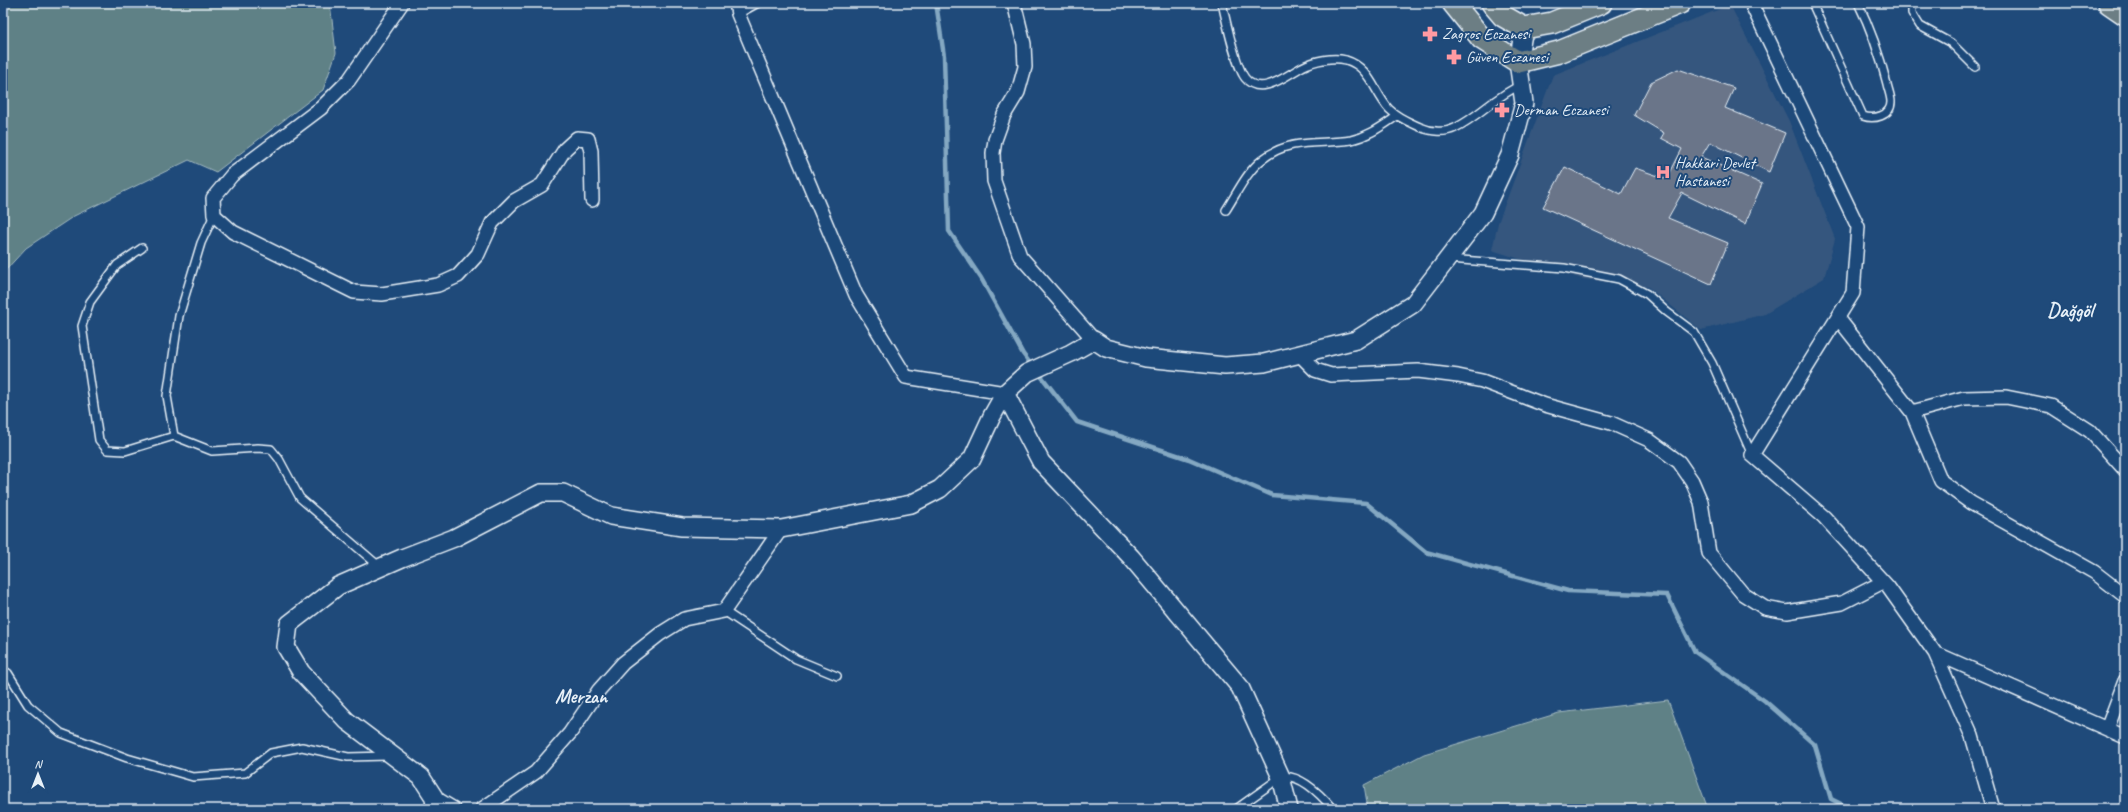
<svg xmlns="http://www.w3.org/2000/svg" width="2128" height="812" font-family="Caveat,sans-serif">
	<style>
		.built { fill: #36577e }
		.green { fill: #5e8186; stroke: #a3b9bf }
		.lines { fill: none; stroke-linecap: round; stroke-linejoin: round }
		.stream { stroke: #84a8c2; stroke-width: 4.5 }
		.building { fill: #6a7489; stroke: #e8f1f8 }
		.service-casing { stroke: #e8f1f8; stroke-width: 10 }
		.minor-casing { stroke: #e8f1f8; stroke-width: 16 }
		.tertiary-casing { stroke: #e8f1f8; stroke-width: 20 }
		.primary-casing { stroke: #e8f1f8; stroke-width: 24 }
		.service { stroke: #1f4a7a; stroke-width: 7 }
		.minor { stroke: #1f4a7a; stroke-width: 13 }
		.tertiary { stroke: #1f4a7a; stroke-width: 17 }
		.primary { stroke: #6c7e84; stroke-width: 21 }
		.labels { text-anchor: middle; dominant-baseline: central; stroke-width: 4; stroke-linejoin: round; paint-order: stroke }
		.poi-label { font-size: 16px; fill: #e8f1f8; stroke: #1f4a7a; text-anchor: start }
		.district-label { font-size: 20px; font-weight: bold; fill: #e8f1f8; stroke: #1f4a7a }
	</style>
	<rect width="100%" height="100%" fill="#1f4a7a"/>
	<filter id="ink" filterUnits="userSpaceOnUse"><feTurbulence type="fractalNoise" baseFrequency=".025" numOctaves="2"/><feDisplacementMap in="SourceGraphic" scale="8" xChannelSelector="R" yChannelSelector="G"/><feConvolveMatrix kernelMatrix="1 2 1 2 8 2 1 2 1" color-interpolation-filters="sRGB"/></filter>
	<g filter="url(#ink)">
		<!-- built -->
		<path class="built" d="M1730,5L1789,121L1835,239L1824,278L1765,314L1701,330L1648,287L1582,279L1492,250L1498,223L1553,75Z"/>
		<!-- green -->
		<path class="green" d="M3,3H330L336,53L323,90L216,172L189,160L74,216L26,248L3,273Z
			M1668,700L1708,809H1368L1364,785L1424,754L1559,713Z"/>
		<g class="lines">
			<!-- stream -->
			<path class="stream" d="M936,3L944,56L949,231L981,278L1023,354L1033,367
				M1038,372L1077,422L1189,459L1272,495L1366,503L1426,552L1568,591L1667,595L1695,652L1765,701L1815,745L1831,799L1851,809"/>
		</g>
		<!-- building -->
		<path class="building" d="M1678,69L1734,88L1725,108L1785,133L1769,172L1710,142L1701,157L1762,184L1745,224L1682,193L1668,218L1728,243L1711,284L1543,207L1565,167L1621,194L1635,168L1667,179L1682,149L1661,138L1664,133L1634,115L1651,82Z"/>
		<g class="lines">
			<!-- service casing -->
			<g class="service-casing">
				<path id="service" d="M1222,3C1226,20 1235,65 1245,78C1261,98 1288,74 1302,67C1315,60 1333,57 1346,60C1370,67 1374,92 1389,109C1398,118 1409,122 1420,127C1431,132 1445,133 1455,128C1480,116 1495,96 1521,85
					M1812,3L1863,116C1874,120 1891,116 1891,102C1891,96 1888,89 1887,84C1880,56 1871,29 1858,3
					M1912,3V13L1920,26L1951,43L1975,67
					M738,14L758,3
					M1226,210C1237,193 1247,171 1263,159C1291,137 1320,145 1351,140C1369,136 1382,126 1397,116
					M214,215L201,243L179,316L167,396L174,436L212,451L258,448L271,449L279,459L300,498L380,567
					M142,248L117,265L90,302L82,326L99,440L107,450L125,451L174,436
					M1449,259L1564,268L1619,279L1647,294L1667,312L1694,332L1712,363L1752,455
					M724,611L796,659L837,676
					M3,670L8,673L28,705L61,733L127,758L193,777L245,773L271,753L302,747L348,757L388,756
					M1236,809L1281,777C1300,773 1321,795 1333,809"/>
			</g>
			<!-- minor casing -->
			<g class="minor-casing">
				<path id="minor" d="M402,3L349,80L321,108L232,175L213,198L214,215L233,232L354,292L382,294L438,285L458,276L478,254L492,223L514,201L542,185L565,149L577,138L588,139L591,151L592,200
					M736,3L738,14L856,295L906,377L1005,393
					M1014,3L1024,44L1025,67L1018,92L1004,115L995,140L993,153L994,181L1020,256L1094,340
					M1751,3L1858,227L1853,293L1752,455L1824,517L1888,587L1935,653L1972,736L1993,809
					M1838,318L1912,412L1941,481L1971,503L2094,572L2125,596
					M1301,356L1315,370L1331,375L1418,371L1458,376L1482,381L1545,405L1611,423L1649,440L1679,462L1692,481L1701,502L1709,553L1743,594L1765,608L1787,612L1842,603L1883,582
					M1912,412L1964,398L2006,397L2051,406L2090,431L2125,470
					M1935,653L2125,737
					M2107,729L2125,681
					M434,797L454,809
					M482,809L536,772L570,733L599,690L623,663L660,634L684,619L724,611L781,529"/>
			</g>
			<!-- tertiary casing -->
			<g class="tertiary-casing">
				<path id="tertiary" d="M1005,393L1041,462L1131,557L1240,687L1281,777L1289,809
					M435,809L434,797L421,777L347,721L301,672L286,647L289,624L338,586L402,558L454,538L541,493H563L611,516L682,527L781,529L911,504L940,489L972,459L992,416L1005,393L1027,373L1071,353L1094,340L1106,348L1146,358L1225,366L1264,363L1356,340L1413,304L1483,213L1510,155L1524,103L1518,62L1524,28"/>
			</g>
			<!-- primary casing -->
			<g class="primary-casing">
				<path id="primary" d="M1453,3L1482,39L1518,62L1559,52L1680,3
					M1492,3L1503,16L1524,28L1552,23L1601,3
					M2109,3L2125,14"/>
			</g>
			<!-- service -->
			<use href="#service" class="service"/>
			<!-- minor -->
			<use href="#minor" class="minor"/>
			<!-- tertiary -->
			<use href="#tertiary" class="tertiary"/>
			<!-- primary -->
			<use href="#primary" class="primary"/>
		</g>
	</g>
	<!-- icons -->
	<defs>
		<g id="pharmacy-bare" transform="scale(1.2)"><path d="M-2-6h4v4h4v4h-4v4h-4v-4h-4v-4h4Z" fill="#ff9aa2" stroke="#1f4a7a" stroke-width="2.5" paint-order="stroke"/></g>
		<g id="hospital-bare" transform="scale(1.2)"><path d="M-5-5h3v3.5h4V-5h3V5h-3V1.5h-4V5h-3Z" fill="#ff9aa2" stroke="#1f4a7a" stroke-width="2.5" paint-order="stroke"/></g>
	</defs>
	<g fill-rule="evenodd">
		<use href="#pharmacy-bare" x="1430" y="34"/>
		<use href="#pharmacy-bare" x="1454" y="57"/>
		<use href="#pharmacy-bare" x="1502" y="110"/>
		<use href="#hospital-bare" x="1663" y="172"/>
	</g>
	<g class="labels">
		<!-- poi labels -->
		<g class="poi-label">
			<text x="1442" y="34">Zagros Eczanesi</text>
			<text x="1466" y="57">Güven Eczanesi</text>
			<text x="1514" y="110">Derman Eczanesi</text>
			<text x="1675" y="163">Hakkari Devlet<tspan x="1675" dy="18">Hastanesi</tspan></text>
		</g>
		<!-- district labels -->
		<g class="district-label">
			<text x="2070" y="310">Dağgöl</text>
			<text x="581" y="696">Merzan</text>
		</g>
	</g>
	<!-- margin -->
	<rect width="2128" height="812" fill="none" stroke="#1f4a7a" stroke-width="16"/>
	<rect x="8" y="8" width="2112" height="796" fill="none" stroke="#e8f1f8" stroke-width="1.5" filter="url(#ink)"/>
	<!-- north arrow -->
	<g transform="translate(38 774)" stroke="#1f4a7a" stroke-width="3" paint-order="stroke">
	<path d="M0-3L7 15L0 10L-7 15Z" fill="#e8f1f8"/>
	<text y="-6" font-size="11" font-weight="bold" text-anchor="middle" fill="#e8f1f8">N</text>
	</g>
</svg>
